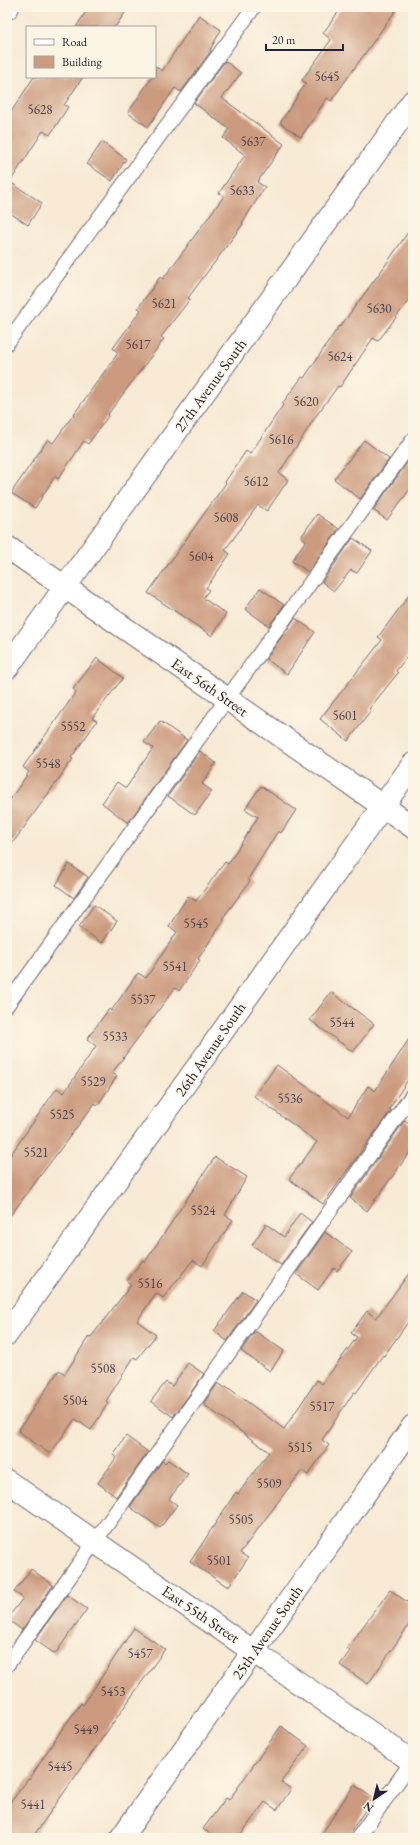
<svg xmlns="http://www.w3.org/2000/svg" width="420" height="1845" font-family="'EB Garamond',serif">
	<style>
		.building { fill: #cc9b7f }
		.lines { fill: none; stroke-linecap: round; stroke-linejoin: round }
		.lane-casing { stroke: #6d6871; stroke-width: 16 }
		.street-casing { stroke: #6d6871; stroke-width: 24 }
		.secondary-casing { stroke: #6d6871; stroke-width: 24 }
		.lane { stroke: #fff; stroke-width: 14 }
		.street { stroke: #fff; stroke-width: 22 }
		.secondary { stroke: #fff; stroke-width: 22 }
		.labels { text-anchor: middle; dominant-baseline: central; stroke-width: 3; stroke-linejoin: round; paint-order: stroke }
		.number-label { font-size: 13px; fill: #4c404c }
		.street-label { font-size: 15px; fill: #22223b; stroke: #fcf5e5 }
	</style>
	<rect width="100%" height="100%" fill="#fcf5e5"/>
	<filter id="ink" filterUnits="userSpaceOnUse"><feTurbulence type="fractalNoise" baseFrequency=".025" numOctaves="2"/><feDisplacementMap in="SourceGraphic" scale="8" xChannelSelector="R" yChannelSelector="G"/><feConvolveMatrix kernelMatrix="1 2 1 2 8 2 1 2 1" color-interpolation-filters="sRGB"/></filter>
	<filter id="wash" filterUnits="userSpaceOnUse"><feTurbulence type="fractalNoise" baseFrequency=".012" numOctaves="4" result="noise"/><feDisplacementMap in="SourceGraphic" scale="16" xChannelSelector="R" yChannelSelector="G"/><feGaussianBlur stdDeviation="0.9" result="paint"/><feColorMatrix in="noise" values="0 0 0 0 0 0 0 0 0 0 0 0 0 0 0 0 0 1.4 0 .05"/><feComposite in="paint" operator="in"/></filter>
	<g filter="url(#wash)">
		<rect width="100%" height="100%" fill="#f8ead4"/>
		<g id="blocks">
			<!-- building -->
			<path class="building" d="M89,7H129L115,27H76Z
				M342,7H398L331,101L327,98L301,137L280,123L306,83L302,80L331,40L323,33Z
				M199,15L221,30L210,50L211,51L181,92L175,88L148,127L128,113L152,77H155V66L162,71Z
				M225,61L241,73L222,98L284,144L257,182L265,187L242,223L243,224L188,298L190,299L161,337L164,339L108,414L109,415L88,444L84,441L58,479L55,476L35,508L11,493L48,439L53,443L118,353L113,348L141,310L138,308L160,277L163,279L224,196L219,193L245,155L223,138L229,129L194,103Z
				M34,77H83L64,105L68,107L50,135L43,131L10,182L42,203L28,225L7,211V118Z
				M102,142L126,159L112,181L87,164Z
				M413,225V295L378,341L373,338L340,387L338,386L316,416L279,473L288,480L267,511L258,505L225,550L230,554L206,588L209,590L203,598L226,614L212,636L148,593L226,483L225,482L246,451L250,454L283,405L282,404L302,377L304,378L339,326L340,327L384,267Z
				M364,440L389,459L360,499L334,479Z
				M413,455V485L387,520L373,510Z
				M317,514L339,529L308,572L292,561L306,540L301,537Z
				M353,538L372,551L357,573L351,570L334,591L322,582Z
				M260,588L284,605L269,626L245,609Z
				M413,590V649L396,671L398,673L369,709L371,711L348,741L320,719L382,640L378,637Z
				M295,618L315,632L287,674L266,659Z
				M97,658L123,678L92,718L97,721L71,758L73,759L7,851V804L29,772L23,767L76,692L73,689Z
				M160,721L187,740L128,823L102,803L117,782L126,788L153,748L144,742Z
				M200,751L216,763L202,784L212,791L195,815L168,796Z
				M261,786L296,810L281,833L278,831L248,879L250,881L222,919L224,920L198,959L200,960L179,991L175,988L112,1073L117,1076L98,1105L95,1103L7,1220V1160L57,1088L64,1093L96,1046L87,1039L109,1009L111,1011L138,973L146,978L177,932L169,926L188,896L196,901L225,862L228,864L258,817L245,809Z
				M69,864L88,877L74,898L56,885Z
				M94,905L117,921L102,943L79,927Z
				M331,992L374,1024L353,1052L310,1020Z
				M413,1033V1072L389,1109L391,1110L323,1204L289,1179L317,1142L254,1096L277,1065L348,1117L368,1086L375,1091Z
				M405,1120L413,1126V1148L367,1211L350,1198Z
				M215,1157L247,1177L225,1215L233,1220L202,1266L193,1260L163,1298L156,1293L137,1321L156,1335L137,1359L134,1357L106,1401L108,1403L91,1430L75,1419L50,1454L18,1431L59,1370L65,1374L89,1336L91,1337L131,1285L127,1281L143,1260L145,1262Z
				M300,1213L312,1222L281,1265L252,1245L266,1224L284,1237Z
				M325,1232L352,1252L337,1271L334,1268L318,1290L296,1274Z
				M413,1268V1315L384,1356L383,1355L356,1393L354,1392L322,1440L329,1445L308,1475L302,1470L240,1553L248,1558L228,1587L190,1562L236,1492L238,1494L269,1452L203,1404L218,1383L225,1388L226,1386L284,1429L317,1380L322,1384L357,1337L351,1333L367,1311L376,1318Z
				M243,1291L256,1300L227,1341L214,1331Z
				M255,1331L284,1351L270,1371L241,1351Z
				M188,1363L204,1374L173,1417L151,1401L166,1382L172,1386Z
				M126,1436L148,1452L116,1497L98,1483L116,1458L113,1455Z
				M168,1460L188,1474L169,1499L177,1505L160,1528L130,1507L162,1461L165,1463Z
				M31,1569L53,1585L22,1630L7,1619L23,1598L14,1592Z
				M390,1590L413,1606V1619L368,1684L340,1665L350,1651L347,1648Z
				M67,1595L87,1609L55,1654L35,1640Z
				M134,1628L165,1649L32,1838H7V1807L28,1779L29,1780L60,1732L81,1703L83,1705Z
				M281,1726L308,1746L281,1782L291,1789L277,1810L265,1802L238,1838H216L203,1829L226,1798L229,1800Z
				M354,1785L373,1798L347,1838H319Z"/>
		</g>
	</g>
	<g filter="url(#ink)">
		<use href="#blocks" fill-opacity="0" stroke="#6d6871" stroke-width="1"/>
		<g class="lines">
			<!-- lane casing -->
			<g class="lane-casing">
				<path id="lane" d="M7,343L254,7
					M7,1005L413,440
					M7,1665L413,1094
					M358,1838L413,1760"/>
			</g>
			<!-- street casing -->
			<g class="street-casing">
				<path id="street" d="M7,547L413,827
					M7,668L413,101
					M7,1334L413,764
					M7,1481L413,1762
					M121,1838L413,1426"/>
			</g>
			<!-- secondary casing -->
			<g class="secondary-casing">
				<path id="secondary" d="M7,8L8,7"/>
			</g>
			<!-- lane -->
			<use href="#lane" class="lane"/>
			<!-- street -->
			<use href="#street" class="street"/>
			<!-- secondary -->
			<use href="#secondary" class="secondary"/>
		</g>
	</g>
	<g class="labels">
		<!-- number labels -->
		<g class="number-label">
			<text x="327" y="76">5645</text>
			<text x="40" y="109">5628</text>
			<text x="253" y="141">5637</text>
			<text x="242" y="190">5633</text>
			<text x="164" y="303">5621</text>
			<text x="379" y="308">5630</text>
			<text x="138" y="344">5617</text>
			<text x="340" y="356">5624</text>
			<text x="306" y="401">5620</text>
			<text x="281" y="439">5616</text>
			<text x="256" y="481">5612</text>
			<text x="226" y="517">5608</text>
			<text x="201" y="556">5604</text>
			<text x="345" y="715">5601</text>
			<text x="73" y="726">5552</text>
			<text x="48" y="763">5548</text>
			<text x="196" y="923">5545</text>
			<text x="175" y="966">5541</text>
			<text x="143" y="999">5537</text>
			<text x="342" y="1022">5544</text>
			<text x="115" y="1036">5533</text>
			<text x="93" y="1081">5529</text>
			<text x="290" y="1098">5536</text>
			<text x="62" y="1114">5525</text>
			<text x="36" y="1152">5521</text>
			<text x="203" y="1210">5524</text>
			<text x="150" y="1283">5516</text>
			<text x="103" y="1368">5508</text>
			<text x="75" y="1400">5504</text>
			<text x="322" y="1406">5517</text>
			<text x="300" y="1447">5515</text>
			<text x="269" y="1483">5509</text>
			<text x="241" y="1519">5505</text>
			<text x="219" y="1560">5501</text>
			<text x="140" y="1653">5457</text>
			<text x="113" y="1691">5453</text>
			<text x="86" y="1729">5449</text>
			<text x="60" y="1766">5445</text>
			<text x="33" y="1804">5441</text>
		</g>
		<!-- street labels -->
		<g class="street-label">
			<text transform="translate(210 385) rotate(-54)">27th Avenue South</text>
			<text transform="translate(210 687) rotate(35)">East 56th Street</text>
			<text transform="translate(210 1049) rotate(-55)">26th Avenue South</text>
			<text transform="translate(201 1614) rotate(34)">East 55th Street</text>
			<text transform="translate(267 1632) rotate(-55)">25th Avenue South</text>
		</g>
	</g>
	<!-- margin -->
	<rect width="420" height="1845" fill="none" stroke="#fcf5e5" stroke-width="24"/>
	<!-- legend -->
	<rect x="26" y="26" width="130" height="52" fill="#fcf5e5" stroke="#a5a1a1"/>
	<rect x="34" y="39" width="20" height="6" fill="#ffffff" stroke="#a5a1a1"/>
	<text x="62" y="46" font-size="12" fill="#22223b">Road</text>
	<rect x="34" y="56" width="20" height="12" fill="#cc9b7f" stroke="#a5a1a1"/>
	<text x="62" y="66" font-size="12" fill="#22223b">Building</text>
	<!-- north arrow -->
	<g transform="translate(374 1799) rotate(215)" stroke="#fcf5e5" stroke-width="3" paint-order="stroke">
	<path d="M0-3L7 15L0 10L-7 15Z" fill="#22223b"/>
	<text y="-6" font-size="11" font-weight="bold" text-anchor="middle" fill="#22223b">N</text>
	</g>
	<!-- scale -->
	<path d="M266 44v6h77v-6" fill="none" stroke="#22223b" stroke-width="2"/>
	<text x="272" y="44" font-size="12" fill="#22223b" stroke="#fcf5e5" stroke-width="3" paint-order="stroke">20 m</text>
</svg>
